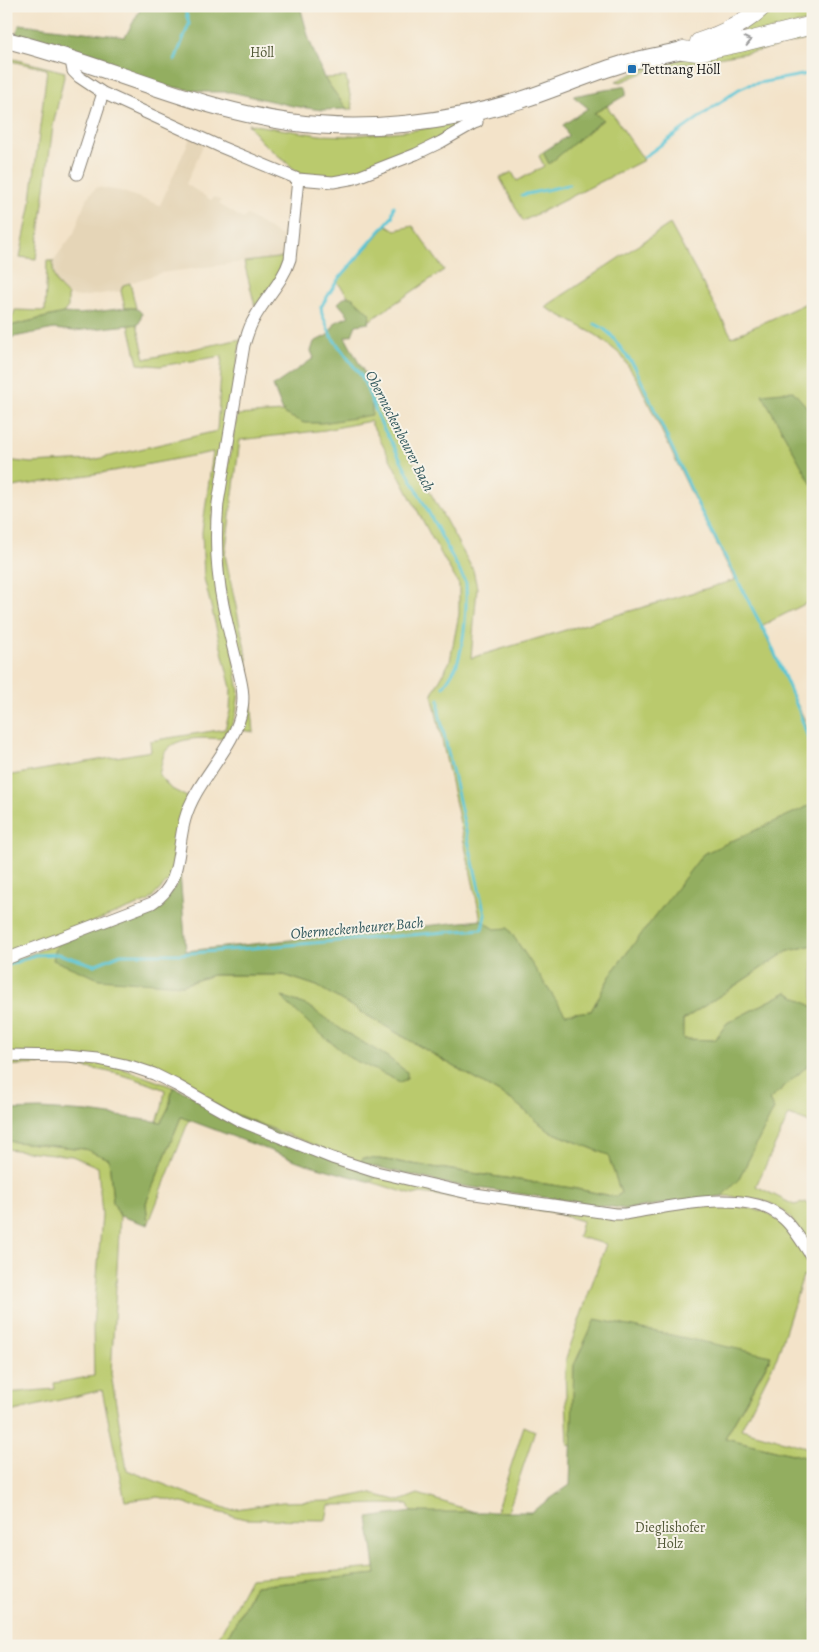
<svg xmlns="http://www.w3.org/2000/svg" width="819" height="1652" font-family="Alegreya,serif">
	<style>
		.built { fill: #e5d5b7 }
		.green { fill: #baca6d; stroke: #6b7344 }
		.forest { fill: #93ae60; stroke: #58653e }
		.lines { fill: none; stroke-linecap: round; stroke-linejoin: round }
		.stream { stroke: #5cc6d6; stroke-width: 3 }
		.street-casing { stroke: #888072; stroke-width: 13 }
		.secondary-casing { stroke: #888072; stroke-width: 18 }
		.primary-casing { stroke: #888072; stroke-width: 19 }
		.street { stroke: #fff; stroke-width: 11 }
		.secondary { stroke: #fff; stroke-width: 16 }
		.primary { stroke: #fff; stroke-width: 18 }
		.oneway { stroke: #999 }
		.poi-dot { fill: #1f6fb2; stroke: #f7f3e8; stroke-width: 2 }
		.labels { text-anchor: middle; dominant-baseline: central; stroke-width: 4; stroke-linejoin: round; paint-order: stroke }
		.park-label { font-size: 14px; fill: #535938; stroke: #f7f3e8 }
		.poi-label { font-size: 14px; fill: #1c1c1c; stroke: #f7f3e8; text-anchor: start }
		.water-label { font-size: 15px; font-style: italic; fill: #32585d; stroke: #f7f3e8 }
	</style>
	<rect width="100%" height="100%" fill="#f7f3e8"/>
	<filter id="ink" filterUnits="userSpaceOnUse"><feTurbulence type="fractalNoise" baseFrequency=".02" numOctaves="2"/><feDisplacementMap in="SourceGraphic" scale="10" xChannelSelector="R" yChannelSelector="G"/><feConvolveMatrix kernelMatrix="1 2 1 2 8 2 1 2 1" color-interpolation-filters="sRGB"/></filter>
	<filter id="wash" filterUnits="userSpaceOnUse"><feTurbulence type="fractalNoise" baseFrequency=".0096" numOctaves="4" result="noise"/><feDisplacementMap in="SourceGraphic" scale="20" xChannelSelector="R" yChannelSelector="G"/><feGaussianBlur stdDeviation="1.12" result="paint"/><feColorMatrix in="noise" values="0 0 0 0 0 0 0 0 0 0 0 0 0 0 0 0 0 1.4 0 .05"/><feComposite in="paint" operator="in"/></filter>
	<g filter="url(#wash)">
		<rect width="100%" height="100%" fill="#f3e3c9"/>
		<!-- built -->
		<path class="built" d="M191,136L205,141L186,184L211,200L214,197L221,201L219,204L243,219L247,215L279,235L291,236L288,256L161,273L123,285L121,291L81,297L68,295L57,286L53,273V261L74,233L87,197L97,187L120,191L160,205Z"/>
		<!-- green -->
		<path class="green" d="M770,6H813V20L732,40Z
			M813,30V38L759,51L652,69L621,82L616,81L655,64L761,43Z
			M6,57L65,72L53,126L36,259L20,257L30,208L47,69L6,60Z
			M346,77L353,109H347L324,78Z
			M607,106L644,160L523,221L500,178L512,172L517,181L544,166L539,156L543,152L549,163L603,120L594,113Z
			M465,122L457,129L395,159L357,172L336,177L300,174L261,141L248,124L319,135L348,136L415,130Z
			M670,224L732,337L813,300V600L761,626L813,738V804L703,855L613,971L591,1011L565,1015L508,929L495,930L481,920L432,694L450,661L459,614V585L432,538L370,421L325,430L240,440L225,555L247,658L254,732L240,730L247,707L221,572L220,515L237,415L283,412L284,414L372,395L365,374L473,570L477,588L471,658L735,580L693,497L638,381L621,355L596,335L545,307Z
			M387,225L395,230L413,226L444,270L369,321L337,282Z
			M286,257L275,281L255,306L244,262Z
			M47,261H53C53,278 55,284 68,295V307L63,313L6,327V316H13L15,310L45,311Z
			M130,283L136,308H125L121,291L123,285Z
			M137,324L145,359L241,339L212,518L239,692L236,714L226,739C209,738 176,735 165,752C162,758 161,768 159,775L170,788L187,797L178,833L171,878L149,901L6,955V776L151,751L150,741L225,729L230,711L231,688L204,578L202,532L213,452L113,471L6,488V460L31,463L93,460L217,431L222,356L160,366L138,364L129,325Z
			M57,944L182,985L213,975H284L317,986L513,1101L549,1131L608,1155L621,1193L616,1197L572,1188L379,1159L360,1163L227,1111L152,1069L6,1052V963Z
			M813,945V1007L787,992L727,1023L715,1040L682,1039L683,1020L786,952Z
			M6,1059L107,1063L173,1087L169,1107L161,1122L157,1121L162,1108L165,1090C114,1068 61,1061 6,1066Z
			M813,1061V1124L789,1115L756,1186L794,1205L807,1202L813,1216V1251C805,1241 799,1229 791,1219C775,1198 746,1197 722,1196L739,1179L773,1109L769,1100Z
			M181,1117L189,1120L148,1225L146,1203Z
			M6,1141L85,1149L109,1159L113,1202L120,1216L111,1374L127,1470L230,1510L282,1502L329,1501L368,1493L400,1501L418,1494L475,1512L426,1513L411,1512L408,1504L329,1505L326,1520L245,1519L158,1497L125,1501L102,1390L6,1413V1393L55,1389L54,1383L94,1376L93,1327L102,1215L98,1167L72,1156L6,1149Z
			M377,1176L593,1213L724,1204L765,1211L791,1231L813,1268V1279L803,1276L777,1357L741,1429L813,1449V1459L725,1438L771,1357L574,1365L572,1446L568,1445L565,1373L566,1358L606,1244L578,1237L582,1221L551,1212L421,1193L413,1195L371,1182Z
			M524,1426L535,1431L508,1512H496Z
			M376,1568L377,1574L255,1586L223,1646H214L250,1578Z"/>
		<!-- forest -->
		<path class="forest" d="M142,6H300L309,39L324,78L347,109L322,110L293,106L231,92H204L166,86L15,35L20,24L125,37Z
			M626,86V95L594,113L603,119L549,164L543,152L568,136L563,125L588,108L573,96Z
			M346,296L353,298L370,314L369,323L356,325L352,335L345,337L365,374L372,395V415L322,423H304L284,414L273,386L314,358L311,351L314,342L328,335L336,322L349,316L338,303Z
			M125,308C132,308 138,307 142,314L139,324L74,331L54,329L9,338L6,337V327L63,313L80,314Z
			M793,391L813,414V487L762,394Z
			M813,804V945L786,952L683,1020V1039L715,1040L727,1023L787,992L813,1007V1061L769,1100L774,1109L739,1179L722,1196L626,1209L449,1184L360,1163L363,1158L379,1159L572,1188L616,1197L621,1193L608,1155L549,1131L513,1101L317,986L284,975H213L182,985L99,979L53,960L57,944L161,904L177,884L180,873L186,951L481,920L495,929L508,928L565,1014L591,1011L613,971L703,854Z
			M282,996L308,1006L342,1030L386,1056L407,1072V1079L400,1082L350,1058L316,1030L286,1002Z
			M173,1087L377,1176L371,1182L303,1163L181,1117L146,1203L148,1225L120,1216L113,1202L109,1159L85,1149L6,1141V1110L40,1109L88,1112L161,1122L169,1107Z
			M595,1319L771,1356L725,1438L813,1459V1646H223L255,1586L376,1574L368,1518L411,1512H531L570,1485L574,1365Z"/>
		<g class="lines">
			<!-- stream -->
			<path class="stream" d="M175,60L189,24L184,6
				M644,157L739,89L748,85L813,73
				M522,195L569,185
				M394,206L392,217L337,281L321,307L322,314L331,336L362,377L382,426L392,443L466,583C467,607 465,640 457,664C454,672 448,680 443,687
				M595,324L603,328L611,335L635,367L700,509L769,640L799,711L813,753
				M6,966L35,955L59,954L94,965L121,954H180L482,929L485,915L439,712V699"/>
		</g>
	</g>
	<g filter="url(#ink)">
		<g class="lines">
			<!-- street casing -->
			<g class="street-casing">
				<path id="street" d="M75,59L72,66L73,71L79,77L103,93L221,147L298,179L333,182L355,178L416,154L441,142L474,123L477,122L476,111
					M77,174L103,93
					M6,959L152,903C183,884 176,850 185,819C196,779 236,748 242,708C245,693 240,678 237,664C232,644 227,624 223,605C216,570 215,537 218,503L244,345C247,336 249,327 254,319C265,298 283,282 290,259L298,179
					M6,1055L67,1056L98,1059L130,1066L154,1074L176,1085L240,1121L332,1158L376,1172L468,1193L615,1214H625C668,1207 749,1186 784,1219C796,1230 804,1245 813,1259"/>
			</g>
			<!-- secondary casing -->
			<g class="secondary-casing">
				<path id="secondary" d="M6,40C102,63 191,108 289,122C366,133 447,123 521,100C552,90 582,77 613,67C636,59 660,55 683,50"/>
			</g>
			<!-- primary casing -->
			<g class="primary-casing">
				<path id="primary" d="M699,42C724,34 744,24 763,6
					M683,50L697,52L740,43L813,25"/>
			</g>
			<!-- street -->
			<use href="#street" class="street"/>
			<!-- secondary -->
			<use href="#secondary" class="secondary"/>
			<!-- primary -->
			<use href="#primary" class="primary"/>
		</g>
		<!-- one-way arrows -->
		<defs><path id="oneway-chevron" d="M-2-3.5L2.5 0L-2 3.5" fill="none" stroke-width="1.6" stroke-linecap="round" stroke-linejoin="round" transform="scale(1.25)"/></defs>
		<use class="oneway" href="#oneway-chevron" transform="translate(748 41) rotate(-13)"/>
	</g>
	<!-- markers -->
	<rect class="poi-dot" x="627" y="64" width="10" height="10" rx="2.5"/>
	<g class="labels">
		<!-- park labels -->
		<g class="park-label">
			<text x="262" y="52">Höll</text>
			<text x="670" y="1527">Dieglishofer<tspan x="670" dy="16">Holz</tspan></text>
		</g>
		<!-- poi labels -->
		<g class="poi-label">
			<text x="642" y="69">Tettnang Höll</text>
		</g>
		<!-- water labels -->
		<g class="water-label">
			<text transform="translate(400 431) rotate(63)">Obermeckenbeurer Bach</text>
			<text transform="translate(357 928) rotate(-5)">Obermeckenbeurer Bach</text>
		</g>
	</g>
	<!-- margin -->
	<rect width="819" height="1652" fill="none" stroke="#f7f3e8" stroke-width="25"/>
</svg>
